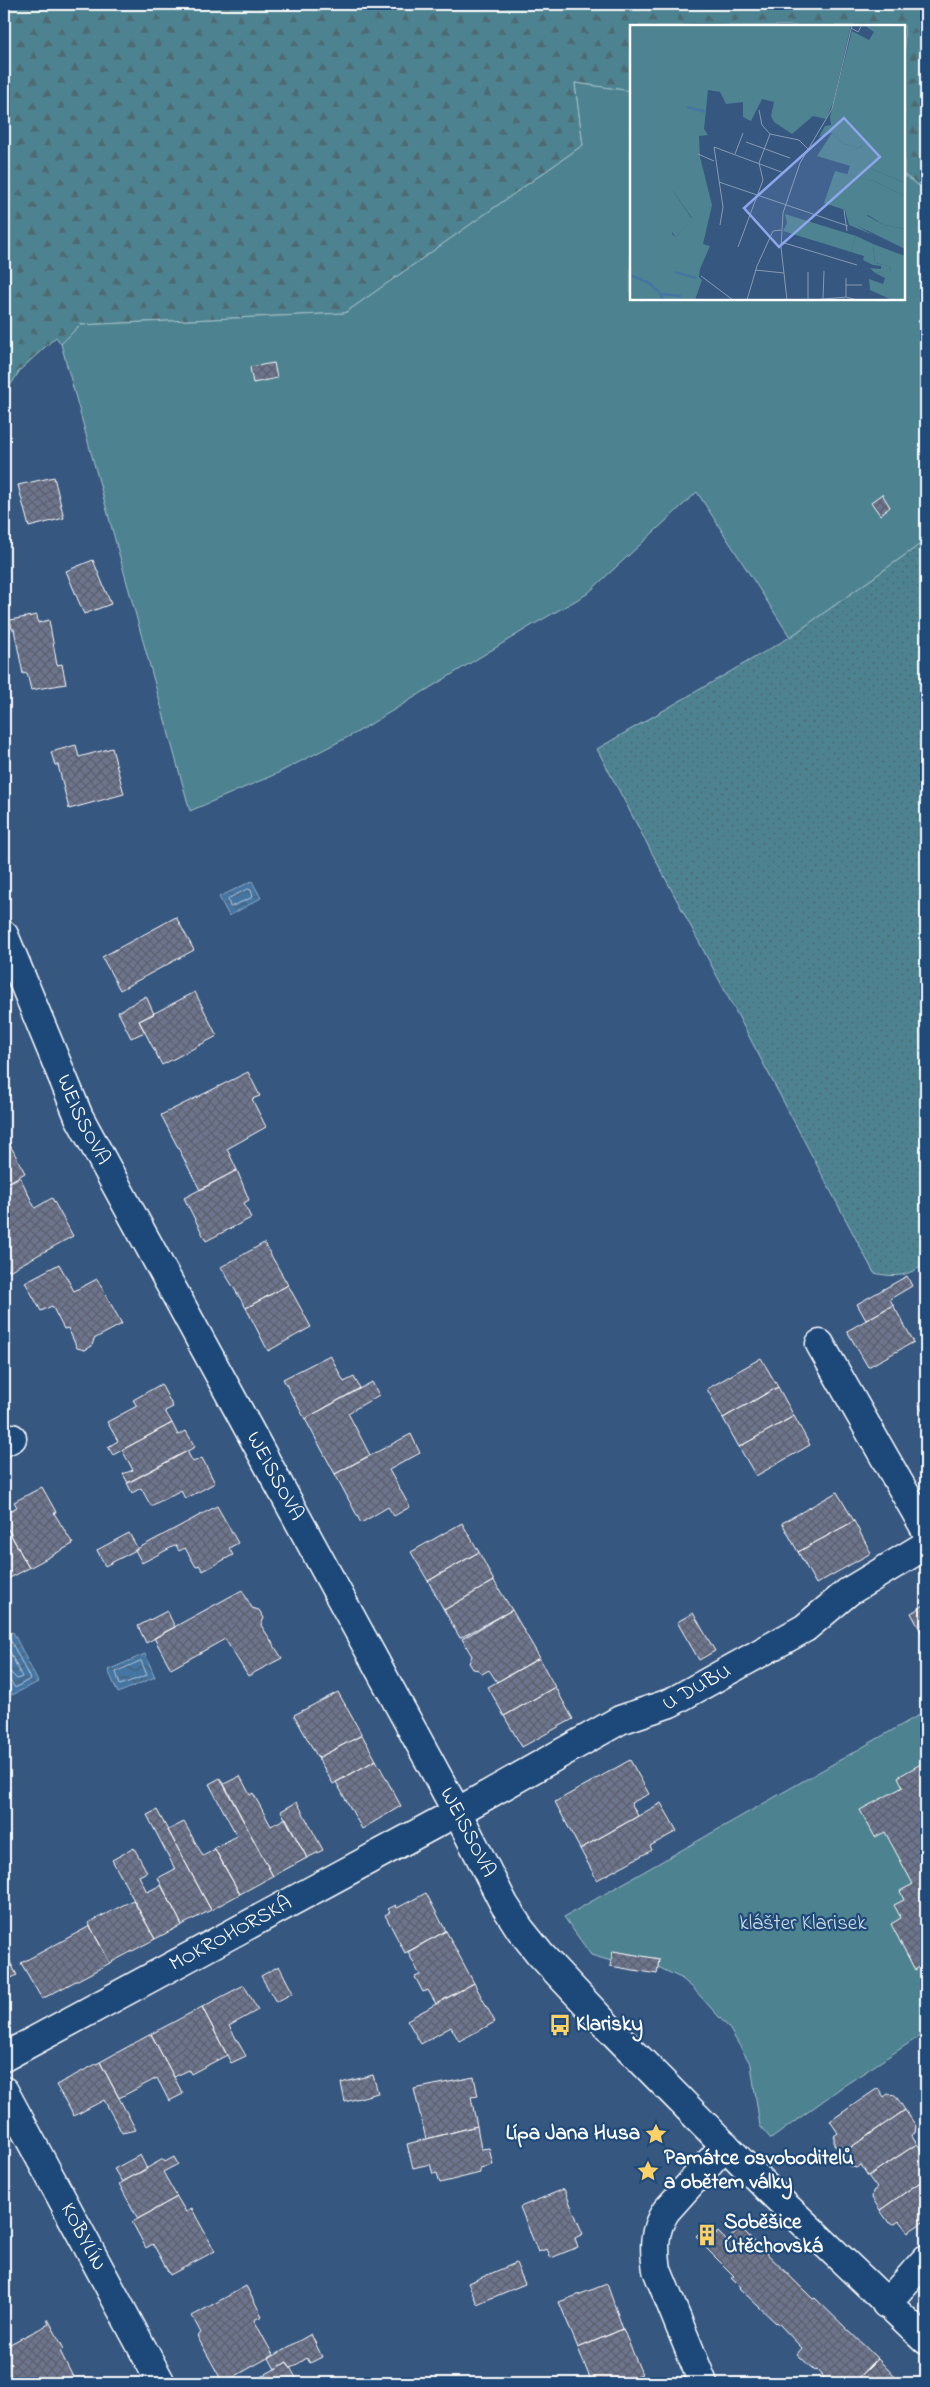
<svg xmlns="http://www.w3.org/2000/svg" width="930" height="2387" font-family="'Indie Flower',sans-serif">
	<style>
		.grass { fill: url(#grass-dots); stroke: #a6c1c8 }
		.forest { fill: url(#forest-firs); stroke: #a6c1c8 }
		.garden { fill: #4e8391; stroke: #a6c1c8 }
		.water { fill: url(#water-waves); stroke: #8facc7 }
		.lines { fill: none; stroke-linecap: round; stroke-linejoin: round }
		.shore { stroke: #b5c8da; stroke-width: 1 }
		.building { fill: url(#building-cross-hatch); stroke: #fff }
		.street-casing { stroke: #fff; stroke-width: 31 }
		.secondary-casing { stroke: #fff; stroke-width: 31 }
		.street { stroke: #1f4a7a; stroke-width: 28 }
		.secondary { stroke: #1f4a7a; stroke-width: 28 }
		.labels { text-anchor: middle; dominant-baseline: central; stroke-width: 4.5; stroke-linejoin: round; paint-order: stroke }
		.street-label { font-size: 21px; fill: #fff; stroke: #1f4a7a }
		.park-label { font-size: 21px; fill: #d3e0e4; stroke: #1f4a7a }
		.poi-label { font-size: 21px; font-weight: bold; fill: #fff; stroke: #1f4a7a; text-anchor: start }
		.inset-river { fill: none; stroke: #4575a2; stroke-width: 2.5 }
		.inset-road { fill: none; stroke: #869ab3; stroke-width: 1 }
		.view { fill: #8ea6ec; fill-opacity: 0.15; stroke: #8ea6ec; stroke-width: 2.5 }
		.inset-edge { fill: none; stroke: #fff; stroke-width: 2.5 }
	</style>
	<defs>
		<pattern id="grass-dots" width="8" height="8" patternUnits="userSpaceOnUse" patternTransform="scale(1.25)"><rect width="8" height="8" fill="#4e8391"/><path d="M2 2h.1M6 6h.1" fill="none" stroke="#4d6a72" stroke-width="1.8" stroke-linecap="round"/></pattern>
		<pattern id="forest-firs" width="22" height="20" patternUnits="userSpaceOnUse" patternTransform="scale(1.25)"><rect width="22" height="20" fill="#4e8391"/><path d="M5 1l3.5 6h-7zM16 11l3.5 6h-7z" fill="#4d6a72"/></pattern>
		<pattern id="water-waves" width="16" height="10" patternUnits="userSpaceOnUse" patternTransform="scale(1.25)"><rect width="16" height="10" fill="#4575a2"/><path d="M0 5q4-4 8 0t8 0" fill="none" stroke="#495e73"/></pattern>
		<pattern id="building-cross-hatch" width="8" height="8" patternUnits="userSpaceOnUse" patternTransform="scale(1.25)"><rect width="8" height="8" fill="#6d758e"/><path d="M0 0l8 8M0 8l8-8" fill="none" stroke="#5c606d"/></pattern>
	</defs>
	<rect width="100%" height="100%" fill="#365780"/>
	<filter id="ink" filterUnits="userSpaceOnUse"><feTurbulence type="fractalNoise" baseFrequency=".02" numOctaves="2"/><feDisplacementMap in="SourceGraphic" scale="10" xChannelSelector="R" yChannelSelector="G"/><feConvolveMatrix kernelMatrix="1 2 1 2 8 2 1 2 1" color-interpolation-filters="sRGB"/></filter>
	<g filter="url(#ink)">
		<!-- grass -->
		<path class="grass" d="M926,540V1264C906,1276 897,1278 874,1273L597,749L790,637Z"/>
		<!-- forest -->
		<path class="forest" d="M4,4H926V191L904,175V26H631V91L575,83L583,145L345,313L80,325L61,344L56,337L20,370L4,396Z"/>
		<!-- garden -->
		<path class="garden" d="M575,83L631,91V299H904V175L926,191V540L790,637L697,492L587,594L531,626L356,733L276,774L190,811L61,344L80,325L345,313L583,145Z
			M926,1711V2032L842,2087L771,2139L760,2126L751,2065L729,2028L693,1988L681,1978L658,1967L659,1959L613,1951L611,1961L591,1955L564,1917Z"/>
		<!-- water -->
		<path class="water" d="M252,881L261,898L229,916L219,897Z
			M13,1632L38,1682L12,1695L4,1679V1636Z
			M145,1654L155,1677L118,1693L108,1670Z"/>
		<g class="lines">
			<!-- shore -->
			<path class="shore" d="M248,889L251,890L253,897L230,907L228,899Z
				M4,1641H11L30,1679L15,1688L9,1679L4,1678
				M4,1647L8,1648L22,1677L17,1679L11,1673L4,1672
				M141,1661L147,1675L120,1685L116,1672Z"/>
		</g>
		<!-- building -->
		<path class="building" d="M926,316V333L918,321Z
			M274,363L277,378L253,383L250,367Z
			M54,477L64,518L29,527L18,485Z
			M882,494L890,507L880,515L871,502Z
			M93,560L111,604L84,614L66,571Z
			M37,615L38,623L49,620L57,665L62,664L66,684L31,690L27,673L23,674L14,629H12L10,620Z
			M76,745L79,757L112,748L124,794L69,809L58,765H55L51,752Z
			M176,917L194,950L120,990L102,957Z
			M195,992L217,1036L162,1065L139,1021Z
			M146,996L154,1014L139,1021L145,1032L131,1038L118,1012Z
			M248,1072L260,1096L252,1099L266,1127L227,1149L237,1170L200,1190L161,1115Z
			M4,1134L25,1173L4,1185Z
			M237,1170L249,1200L244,1203L251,1218L206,1241L184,1198Z
			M20,1177L35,1208L52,1198L73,1236L9,1271L4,1262V1225L6,1224L4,1221V1185Z
			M264,1243L288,1285L246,1308L221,1267Z
			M59,1264L74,1291L97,1279L122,1324L94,1339L92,1346L85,1350L77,1348L68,1328L64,1329L52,1306L41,1311L25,1282Z
			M907,1276L912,1286L890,1299L893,1305L866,1320L857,1304Z
			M288,1285L311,1327L268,1351L246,1308Z
			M893,1305L914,1342L868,1367L847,1331Z
			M330,1355L344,1382L354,1377L360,1388L305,1419L283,1379Z
			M761,1358L778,1387L723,1418L707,1389Z
			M372,1382L379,1395L348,1413L370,1455L335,1474L305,1419Z
			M161,1384L173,1407L165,1411L172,1423L113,1455L108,1447L118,1441L107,1422L137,1406L133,1400Z
			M778,1387L794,1416L739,1447L723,1418Z
			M926,1398V1417L918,1403Z
			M794,1416L810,1445L756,1476L739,1447Z
			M172,1423L178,1435L186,1431L195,1447L128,1483L123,1474L133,1470L122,1450Z
			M411,1434L420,1453L389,1470L410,1507L394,1516L388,1507L361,1523L335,1474Z
			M187,1451L193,1462L202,1458L215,1483L185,1499L181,1490L151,1506L141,1488L132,1493L127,1483Z
			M42,1487L56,1512L54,1513L73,1544L29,1568L4,1522V1514L17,1507L14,1502Z
			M837,1492L854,1521L798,1552L782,1523Z
			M217,1506L238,1543L229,1548L233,1555L203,1571L199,1565L196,1567L185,1548L179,1551L176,1545L142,1563L135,1550Z
			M854,1521L871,1553L816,1584L798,1552Z
			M4,1522L29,1568L4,1581Z
			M462,1523L479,1552L428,1581L411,1552Z
			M129,1533L138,1549L105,1566L97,1550Z
			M479,1552L494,1581L444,1610L428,1581Z
			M494,1581L512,1610L460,1638L444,1610Z
			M242,1590L252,1608L259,1610L264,1618L261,1625L282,1658L248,1676L225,1639L171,1669L154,1638Z
			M926,1604V1641L911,1613Z
			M512,1610L540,1658L497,1682L489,1670L482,1674L479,1670L473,1669L469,1663L472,1656L462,1639Z
			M167,1611L175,1627L146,1643L138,1626Z
			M693,1613L715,1651L699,1660L677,1622Z
			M539,1658L555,1687L504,1716L488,1687Z
			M555,1687L573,1719L522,1747L504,1716Z
			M338,1692L362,1735L318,1758L294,1715Z
			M362,1735L376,1760L333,1784L318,1758Z
			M376,1760L401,1806L362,1829L336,1782Z
			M630,1760L649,1794L631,1803L638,1816L580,1849L555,1802Z
			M926,1761V1976L921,1966L915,1970L891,1924L901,1918L894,1905L904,1900L900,1891L913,1884L885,1832L875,1837L860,1810L903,1787L898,1777Z
			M240,1776L250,1795L253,1793L271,1826L286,1818L307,1858L273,1876L224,1784Z
			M220,1778L273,1876L240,1894L214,1848L237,1836L209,1784Z
			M297,1802L323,1850L307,1858L281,1811Z
			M661,1803L677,1831L650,1846L652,1850L597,1880L580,1849Z
			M157,1810L211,1910L182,1925L158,1878L175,1869L147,1815Z
			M184,1822L203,1856L215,1849L240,1894L211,1910L168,1830Z
			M134,1848L147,1872L139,1876L147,1892L161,1885L182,1925L155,1939L112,1860Z
			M426,1893L446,1931L405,1953L385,1915L390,1912L388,1909L396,1905L397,1908Z
			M133,1900L155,1939L110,1963L88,1923Z
			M90,1926L110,1963L42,1999L21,1963Z
			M446,1931L474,1983L436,2004L428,1990L423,1992L415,1977L420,1975L408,1952Z
			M4,1951L17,1975L4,1982Z
			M613,1951L659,1959L657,1974L610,1966Z
			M279,1966L293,1993L276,2002L261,1976Z
			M474,1983L495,2022L459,2041L451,2027L421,2044L407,2020Z
			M244,1985L258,2010L229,2026L246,2056L231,2063L202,2007Z
			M202,2007L227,2055L191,2074L189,2070L174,2077L151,2034Z
			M151,2034L183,2094L169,2101L157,2078L119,2098L100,2062Z
			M100,2062L119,2098L136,2130L122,2133L104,2100L74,2116L56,2085Z
			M373,2075L378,2093L345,2102L341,2083Z
			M474,2077L478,2096L471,2097L477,2126L426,2139L414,2089Z
			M878,2088L884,2097L888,2094L895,2095L905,2110L841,2154L834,2144V2136L838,2133L830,2121Z
			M905,2110L916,2126L915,2133L911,2135L917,2144L868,2176L861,2165L856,2168L848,2165L841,2154Z
			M477,2126L481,2149L489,2148L493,2165L480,2168V2173L440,2183L437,2173L433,2174L430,2164L413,2168L407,2144Z
			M917,2144L923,2152L926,2150V2178L880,2210L872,2198L873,2191L877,2188L868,2176Z
			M140,2155L147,2169L122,2182L114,2169Z
			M174,2157L178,2164L163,2172L177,2197L138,2219L119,2184L163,2159L165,2162Z
			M926,2178V2220L908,2232L899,2221L895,2224L889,2223L880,2210Z
			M564,2189L583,2234L575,2238L578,2247L551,2258L547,2249L538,2252L520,2207Z
			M177,2197L186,2212L192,2209L215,2251L170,2275L153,2244L146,2248L132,2222Z
			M708,2224L717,2233L705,2245L696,2236Z
			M740,2227L813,2299L815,2298L878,2359L854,2383H828L817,2370L815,2371L797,2354L802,2348L777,2322L776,2323L739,2288L740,2287L731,2278L734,2276L704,2246L718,2232L727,2241Z
			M516,2263L525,2284L477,2304L468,2283Z
			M607,2284L623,2329L578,2348L559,2302Z
			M246,2286L262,2316L254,2320L273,2355L223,2383L197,2336L201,2333L192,2316Z
			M48,2319L64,2349L60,2351L73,2377L62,2383H9L4,2373V2347L49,2324L47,2320Z
			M623,2329L642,2374L619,2383H592L578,2348Z
			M311,2334L322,2357L310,2363L307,2358L291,2368L287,2362L275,2369L269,2358Z
			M878,2359L901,2383H854L874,2362Z
			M287,2362L299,2383H249L275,2369Z"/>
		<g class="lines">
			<!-- street casing -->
			<g class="street-casing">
				<g id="street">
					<path d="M820,1344L926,1530"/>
					<path d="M4,1442L12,1438"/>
					<path id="s1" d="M4,2057L457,1812L620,1720L670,1703L805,1628L848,1592L926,1545"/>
					<path id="s2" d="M4,2091L161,2383"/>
					<path d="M886,2304L926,2259"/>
				</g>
			</g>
			<!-- secondary casing -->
			<g class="secondary-casing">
				<g id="secondary">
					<path id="s3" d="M4,935L79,1117L457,1812L504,1904L520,1929L540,1954L612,2031L769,2190L926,2340"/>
					<path d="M703,2383L657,2270C654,2249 653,2230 666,2211L725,2145"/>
				</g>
			</g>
			<!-- street -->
			<use href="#street" class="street"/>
			<!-- secondary -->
			<use href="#secondary" class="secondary"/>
		</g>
	</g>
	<!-- icons -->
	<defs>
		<g id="bus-bare" transform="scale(1.725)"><path d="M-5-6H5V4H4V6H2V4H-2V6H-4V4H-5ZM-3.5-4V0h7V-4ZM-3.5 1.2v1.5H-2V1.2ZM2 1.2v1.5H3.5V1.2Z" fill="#ffd166" stroke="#1f4a7a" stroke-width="2.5" paint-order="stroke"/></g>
		<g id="sight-bare" transform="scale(1.725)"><path d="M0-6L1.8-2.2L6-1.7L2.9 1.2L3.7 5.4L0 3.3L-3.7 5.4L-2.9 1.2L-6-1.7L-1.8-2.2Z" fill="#ffd166" stroke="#1f4a7a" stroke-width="2.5" paint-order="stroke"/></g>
		<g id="building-bare" transform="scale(1.725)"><path d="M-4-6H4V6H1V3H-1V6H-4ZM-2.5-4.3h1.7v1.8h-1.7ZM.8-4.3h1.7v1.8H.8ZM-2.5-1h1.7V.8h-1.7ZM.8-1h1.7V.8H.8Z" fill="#ffd166" stroke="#1f4a7a" stroke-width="2.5" paint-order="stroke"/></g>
	</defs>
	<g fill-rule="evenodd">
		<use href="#bus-bare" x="560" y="2025"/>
		<use href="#sight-bare" x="656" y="2134"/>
		<use href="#sight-bare" x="648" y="2171"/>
		<use href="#building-bare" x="707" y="2235"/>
	</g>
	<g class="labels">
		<!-- street labels -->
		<g class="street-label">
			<text stroke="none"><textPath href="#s3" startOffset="201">WEISSOVA</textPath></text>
			<text stroke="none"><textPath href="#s3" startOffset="606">WEISSOVA</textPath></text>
			<text stroke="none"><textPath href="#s1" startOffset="786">U DUBU</textPath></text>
			<text stroke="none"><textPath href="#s3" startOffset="1011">WEISSOVA</textPath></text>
			<text stroke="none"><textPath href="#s1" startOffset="258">MOKROHORSKÁ</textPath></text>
			<text stroke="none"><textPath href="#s2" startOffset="166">KOBYLÍN</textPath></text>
		</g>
		<!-- park labels -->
		<g class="park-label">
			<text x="803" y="1924">klášter Klarisek</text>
		</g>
		<!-- poi labels -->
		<g class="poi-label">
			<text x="576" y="2025">Klarisky</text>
			<text x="640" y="2134" text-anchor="end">Lípa Jana Husa</text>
			<text x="664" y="2159">Památce osvoboditelů<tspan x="664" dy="24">a obětem války</tspan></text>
			<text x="724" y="2223">Soběšice<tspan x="724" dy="24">Útěchovská</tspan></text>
		</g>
	</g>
	<!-- overview -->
	<g transform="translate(630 25)">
		<rect width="275" height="275" fill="#365780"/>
		<path d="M205,146L244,156L275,171V204L254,200L238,190L228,201L243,210L219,200L215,185L194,178ZM226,211L243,219L245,238L259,241L261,247L245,248L240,243L251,244V241L243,240L233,235L234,231L221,227Z" fill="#4e8391"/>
		<path d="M0,0H221L203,78L196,94L183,91L162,109L144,97L141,91L144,77L132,74L121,96L113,92V77L96,79L90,67L78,65L74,104L78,110L69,111L70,132L82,180L73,219L80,221L70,244L69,252L72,255L65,275H0ZM43,166L62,193L46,212L42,209ZM234,0H275V158L242,144L232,120L230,123L214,119L202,108L189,112L195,101L201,100L200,92L222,6L239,15L244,7ZM232,188L254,200L274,204L275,224L228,201ZM243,219L275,231V275H262L240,265L239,254L253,259L255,253L245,248L261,246L259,241L245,238Z" fill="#4e8391" fill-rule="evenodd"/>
		<path d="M60,9L89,53L78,60L53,22Z" fill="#4e8391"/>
		<path d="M202,108L214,119L230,123L233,120L241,132L242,144L275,158V171L244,156L217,150L220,141L187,131ZM43,166L62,194L46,212L17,177L28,167ZM155,189L226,211L221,227L153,206L157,198Z" fill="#4e8391"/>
		<path class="inset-river" d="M57,82L76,87M45,247L66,253M0,250L19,258L29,267L33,275M31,269L51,271"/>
		<path class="inset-road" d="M221,3L228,7L232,0M129,85L132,100L140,109L169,115L178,124M116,117L160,133M68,129L84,136M105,129L113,108M89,157L218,201M214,185L217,206M90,200L93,182L84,122L154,148M151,217L227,240M108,222L133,155L129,138L140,109M125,245L154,248M71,251L103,275M216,260H232M216,272V253M193,274L194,246M117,275L127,241L143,206L151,205M157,275L151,222L153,188L170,138L202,84L222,0M178,275V247M183,275L216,272L227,275"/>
		<path class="view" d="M214,93L250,132L149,222L114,183Z"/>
		<rect width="275" height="275" class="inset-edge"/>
	</g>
	<!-- margin -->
	<rect width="930" height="2387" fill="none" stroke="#1f4a7a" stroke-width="20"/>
	<rect x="10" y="10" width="910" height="2367" fill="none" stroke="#fff" stroke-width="2" filter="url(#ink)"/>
</svg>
